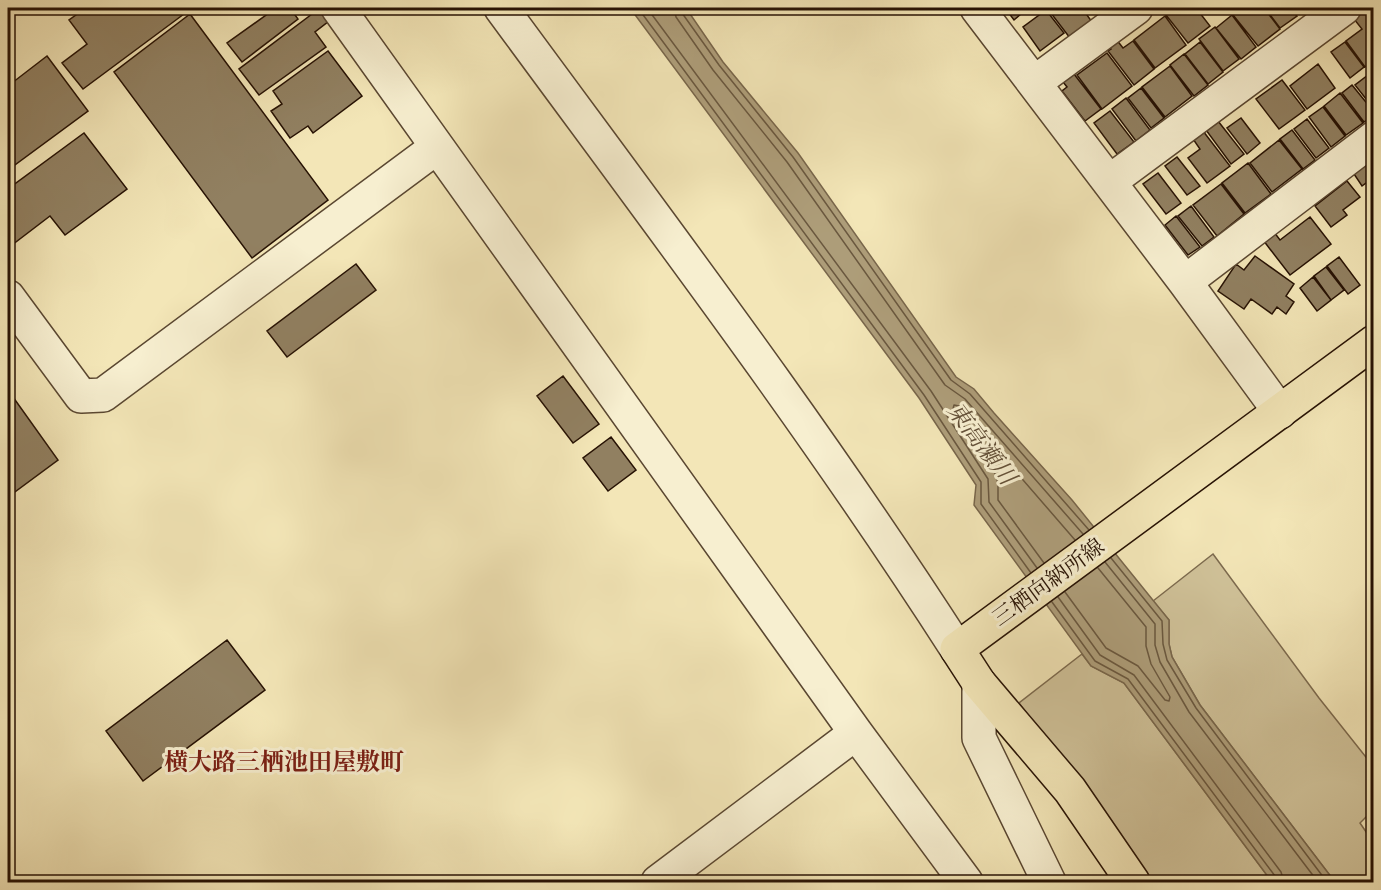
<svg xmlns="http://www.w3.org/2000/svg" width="1381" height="890" font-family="'EB Garamond','Noto Serif JP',serif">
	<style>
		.green { fill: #d0c299; stroke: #7c6a4e; stroke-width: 1.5 }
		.water { fill: #ae9e7a; stroke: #78664b; stroke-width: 1.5 }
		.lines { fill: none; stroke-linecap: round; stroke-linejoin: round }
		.shore { stroke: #6a583f; stroke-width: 1.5 }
		.building { fill: #918061; stroke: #271204; stroke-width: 1.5 }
		.minor-casing { stroke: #5a4731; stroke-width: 36 }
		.major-casing { stroke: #271204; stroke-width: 36 }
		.minor { stroke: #f7efd0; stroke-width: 33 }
		.major { stroke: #f3e6b7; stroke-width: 33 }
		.labels { text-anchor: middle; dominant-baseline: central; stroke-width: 6; stroke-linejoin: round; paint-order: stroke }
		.street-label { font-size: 22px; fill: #271204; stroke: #f7efd0 }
		.water-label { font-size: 24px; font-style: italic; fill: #645139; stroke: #f7efd0 }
		.neighbourhood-label { font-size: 24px; font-weight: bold; fill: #7a1f14; stroke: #f7efd0 }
	</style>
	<rect width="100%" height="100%" fill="#f3e6b7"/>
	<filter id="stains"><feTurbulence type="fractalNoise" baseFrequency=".00333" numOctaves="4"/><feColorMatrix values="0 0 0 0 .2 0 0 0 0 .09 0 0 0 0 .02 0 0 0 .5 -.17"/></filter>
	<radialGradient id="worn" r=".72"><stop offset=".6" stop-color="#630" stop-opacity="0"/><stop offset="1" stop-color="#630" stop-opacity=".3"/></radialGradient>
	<!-- green -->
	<path class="green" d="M1213,554L1319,698L1373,766V810L1360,823L1373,842V882H1335L1200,705L1172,657L1169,644V620L1153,601Z
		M1082,654L1091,666L1124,683L1272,882H1153L1019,703Z"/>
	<!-- water -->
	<path class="water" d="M630,8H686L723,62L798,153L956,377L974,389L994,413L1072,500L1169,620V644L1172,657L1200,705L1335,882H1272L1124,683L1091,666L974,505L976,485L919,398Z"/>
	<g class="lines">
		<!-- shore -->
		<path class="shore" d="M638,8L924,395L981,482V504L1031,573
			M647,8L931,391L988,479L989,502L1037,568
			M674,8L676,17L713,70L787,162L945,385L965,399L1083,534
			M681,8L682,13L719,65L793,157L951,380L970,394L1089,530
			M1111,558L1162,621L1163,644L1167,660L1196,708L1327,882
			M1105,562L1155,624V645L1160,662L1189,712L1318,882
			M1044,563L998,500V484L996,475L953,409L954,405L959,406L1075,540
			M1065,592L1106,648L1138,666L1165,700L1169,701L1170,697L1151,664L1146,646V627L1098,568
			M1058,597L1100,655L1134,675L1281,872L1284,882
			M1052,602L1095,661L1128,679L1275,876L1277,882"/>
	</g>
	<!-- building -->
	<path class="building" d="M86,8H185L188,11L83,89L62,63L87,44L69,20Z
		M276,8H290L298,19L242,62L227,43Z
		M320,8L329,21L315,32L326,47L259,95L239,69Z
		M1005,8H1016L1021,14L1014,20Z
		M1047,8H1082L1092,22L1070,38Z
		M1176,8H1196L1210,26L1188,43L1166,15Z
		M1242,8H1264L1280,29L1258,46L1233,15Z
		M1265,8H1290L1297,16L1280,28Z
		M1046,10L1064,33L1040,51L1023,27Z
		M1365,11L1374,21V60L1365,67L1346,41L1362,29L1354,19Z
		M190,14L328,200L252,258L114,72Z
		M1232,15L1256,47L1241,59L1216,28Z
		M1165,16L1186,45L1155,68L1134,40Z
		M1215,27L1239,59L1223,71L1199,39Z
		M1116,39L1123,48L1133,41L1154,69L1134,85L1108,51L1111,49L1108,45Z
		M1200,42L1223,72L1208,84L1185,54Z
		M1345,42L1364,67L1350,78L1331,52Z
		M328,51L362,96L313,133L308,126L290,138L271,111L282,104L273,91Z
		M1107,53L1132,86L1102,109L1077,75Z
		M1184,54L1208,85L1194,96L1170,65Z
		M47,56L88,111L8,170V86Z
		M1318,64L1335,88L1307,109L1290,86Z
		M1170,66L1192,96L1165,117L1142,87Z
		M1074,74L1101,109L1085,121L1062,91L1067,87L1063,82Z
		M1368,75L1374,83V109L1355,85Z
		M1282,80L1305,110L1279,129L1256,99Z
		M1352,85L1374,112V115L1364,122L1342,93Z
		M1141,88L1164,118L1151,128L1128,98Z
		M1340,93L1363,123L1346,135L1324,106Z
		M1126,98L1150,130L1136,141L1112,109Z
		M1323,107L1345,136L1331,147L1309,117Z
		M1110,111L1134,142L1117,154L1094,123Z
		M1241,118L1260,143L1247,154L1227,128Z
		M1307,119L1329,148L1316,158L1294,129Z
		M1218,121L1244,154L1231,164L1206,130Z
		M1292,130L1315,160L1303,169L1280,139Z
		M1203,131L1230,166L1207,183L1188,158L1200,149L1193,139Z
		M84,133L127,189L65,235L50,216L8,248V189Z
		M1279,140L1302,169L1272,192L1250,163Z
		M1177,157L1200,186L1187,195L1165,166Z
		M1374,159V177L1362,186L1354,174Z
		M1248,163L1271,194L1245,213L1222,183Z
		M1158,173L1181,203L1166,214L1143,184Z
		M1347,181L1360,197L1343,210L1347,215L1331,227L1315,206Z
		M1221,184L1244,214L1217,236L1193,205Z
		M1191,206L1214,237L1202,246L1178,216Z
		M1176,216L1200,247L1188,255L1165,225Z
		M1310,217L1331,244L1290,275L1263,240L1274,232L1280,240Z
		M1255,256L1294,284L1286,296L1294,302L1286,314L1277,307L1272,314L1251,299L1244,309L1218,291L1236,264L1244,270Z
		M1339,257L1360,285L1348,294L1327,266Z
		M356,264L376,290L287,357L267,331Z
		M1326,267L1344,290L1331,300L1314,276Z
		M1313,277L1331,300L1317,311L1300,288Z
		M563,376L599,424L573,443L537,396Z
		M8,390L58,460L8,497Z
		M611,437L636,470L608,491L583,458Z
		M227,640L265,690L143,781L106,731Z"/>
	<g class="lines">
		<!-- minor casing -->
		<g class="minor-casing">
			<path id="minor" d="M338,8L856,733L966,882
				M501,8C656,219 815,428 957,649
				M977,8L1185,282L1280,412
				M1034,83L1136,8
				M1109,182L1344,8
				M1185,282L1374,138
				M8,297L81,396L103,395L437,147
				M979,683V738L1049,882
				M658,882L856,733"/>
		</g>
		<!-- major casing -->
		<g class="major-casing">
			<path id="major" d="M1133,882L1070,790L979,683L957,649L1374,342"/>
		</g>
		<!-- minor -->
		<use href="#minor" class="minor"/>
		<!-- major -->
		<use href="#major" class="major"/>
	</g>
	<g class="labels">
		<!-- street labels -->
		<g class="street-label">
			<text transform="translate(1048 582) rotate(-36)">三栖向納所線</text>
		</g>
		<!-- water labels -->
		<g class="water-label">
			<text transform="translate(982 443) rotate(53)">東高瀬川</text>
		</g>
		<!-- neighbourhood labels -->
		<g class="neighbourhood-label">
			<text x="284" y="761">横大路三栖池田屋敷町</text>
		</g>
	</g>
	<!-- margin -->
	<rect width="1381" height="890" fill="none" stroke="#f3e6b7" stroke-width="30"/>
	<rect x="9" y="9" width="1363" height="872" fill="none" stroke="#271204" stroke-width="3"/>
	<rect x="15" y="15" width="1351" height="860" fill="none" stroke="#271204" stroke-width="1.5"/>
	<rect width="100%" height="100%" filter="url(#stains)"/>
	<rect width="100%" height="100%" fill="url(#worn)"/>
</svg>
